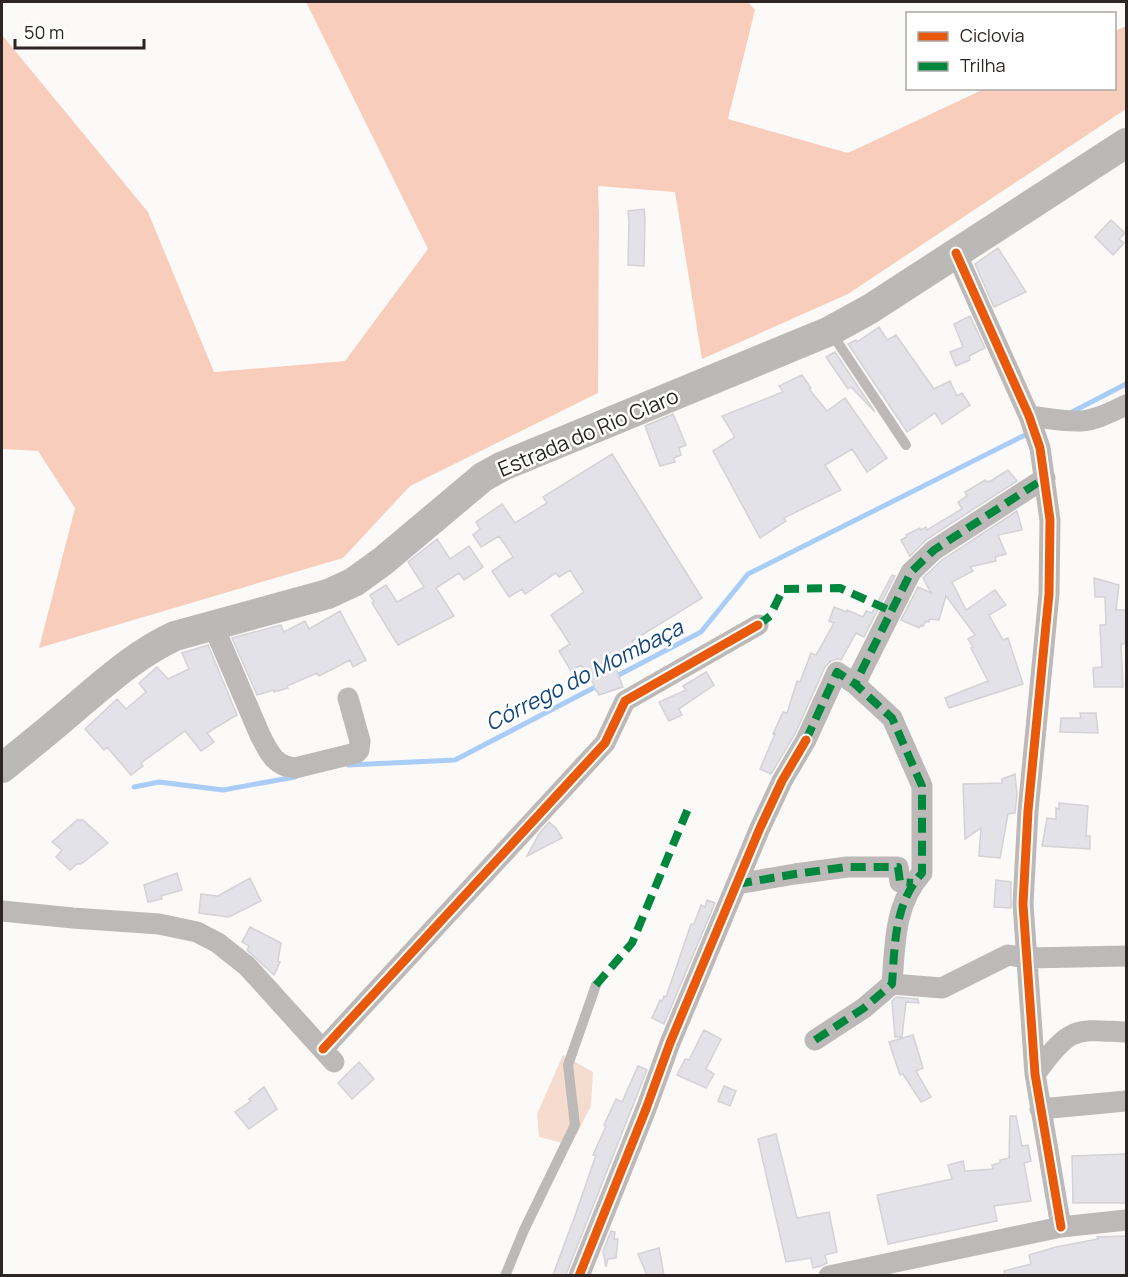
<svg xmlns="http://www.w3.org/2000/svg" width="1128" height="1277" font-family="Manrope,sans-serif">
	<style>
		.green { fill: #f6dbcf }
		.forest { fill: #f9cdbb }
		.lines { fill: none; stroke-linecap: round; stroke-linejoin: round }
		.stream { stroke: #aacdf7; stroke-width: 5 }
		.building { fill: #e3e2e8; stroke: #d3d2d5; stroke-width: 1.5 }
		.lane { stroke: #bcb9b8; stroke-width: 10 }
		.street { stroke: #bcb9b8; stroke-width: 21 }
		.secondary { stroke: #bbb9b8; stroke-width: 30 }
		.quiet { stroke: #00873e; stroke-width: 8; stroke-dasharray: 15 8; stroke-linecap: butt }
		.cycleway-casing { stroke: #fff; stroke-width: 13 }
		.cycleway { stroke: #e8590c; stroke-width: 9 }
		.labels { text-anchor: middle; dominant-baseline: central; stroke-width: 5; stroke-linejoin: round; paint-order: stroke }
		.street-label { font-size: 21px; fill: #2c2523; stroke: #fff }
		.water-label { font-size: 22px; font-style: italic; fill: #13467d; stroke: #fff }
	</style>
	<rect width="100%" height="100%" fill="#fcfaf9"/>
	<!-- green -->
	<path class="green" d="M563,1055L593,1072L591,1106L571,1145L539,1137L537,1114Z"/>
	<!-- forest -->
	<path class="forest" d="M306,2H748L755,10L728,119L848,153L984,89L1114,88L1115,31L1126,26V109L848,294L702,359L675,192L598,186L599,216L598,393L410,486L343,558L39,648L75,508L38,451L2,449V35L148,212L214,372L345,361L428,249Z"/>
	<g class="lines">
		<!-- stream -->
		<path class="stream" d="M1070,413L1126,384
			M613,678L701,632L748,574L1029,433
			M348,765L455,760L599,685
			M134,787L159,782L223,790L295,777"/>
	</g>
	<!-- building -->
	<path class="building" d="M644,209L645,220L644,266L628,265L629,221L628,211Z
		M1111,220L1125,233L1119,239L1124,243L1113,255L1095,237Z
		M998,248L1026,292L994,307L975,264Z
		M970,316L985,348L969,356L970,360L956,366L950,352L963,347L954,324Z
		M879,327L887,340L896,335L934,389L950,381L957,396L962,393L970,405L942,424L935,413L907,432L848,344L856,340L857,342Z
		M835,352L875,412L851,387L848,389L826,357Z
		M802,375L811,388L809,389L827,411L845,398L887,458L867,472L852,449L825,465L841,490L784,518L786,521L760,538L713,451L735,437L722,416L783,392L779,386Z
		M673,414L686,445L679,448L681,455L674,458L675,462L660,466L645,426Z
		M612,454L702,598L632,641L634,644L612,658L623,687L599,695L597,691H596L593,683L581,665L571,671L559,651L570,644L551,615L584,592L570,570L559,577L556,573L525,594L522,589L509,597L492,571L513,557L499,536L481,547L473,535L480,529L476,522L502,504L515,523L547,503L543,497Z
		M1008,470L1017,481L927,539L910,556L901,540L906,537V535L920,528L921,530L926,527L927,530L962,509L958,502L967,496L965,492L985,480L986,482L988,481L989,482Z
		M1017,511L1022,530L998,535L1006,554L995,557L996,561L970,567L973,571L952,582L966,610L995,590L1006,605L989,615L1003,640L1008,638L1023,684L949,708L945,698L988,681L971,648L973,647L968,639L975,635L946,596L939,620L930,619L929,622L926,621L923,626L921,625L919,628L901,620L918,587L931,593L923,578L942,560Z
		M437,539L450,559L469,546L483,567L464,580L459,573L436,588L454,616L398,645L372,603L374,602L370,595L386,585L397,602L424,587L408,562Z
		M892,575L895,576L864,637L856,633L841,660L837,659L831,661L825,667L795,734L771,774L760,769L775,734H773L783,712L787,713L797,681L800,682L811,653L816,655L834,623L829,621L834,607L847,612V610L863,617L866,611L872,613Z
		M1094,578L1119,585L1116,610H1126V644H1121L1123,687H1094L1093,668L1102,667L1100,625H1106L1105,597H1095Z
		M340,611L366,660L353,667L350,660L319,676L317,673L287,686L288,688L274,692V690L257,695L232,638L281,625L284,632L305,621L309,629Z
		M208,645L237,715L207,733L214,742L201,751L185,731L141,763L143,766L131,775L107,747L104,750L85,729L117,699L126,709L146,692L139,683L157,667L168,679L189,669L182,653Z
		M706,672L714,685L679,709L682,715L669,721L659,702L686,690L683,686Z
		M1080,713H1096L1098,733L1060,732L1061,718H1081Z
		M1015,774L1017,794L1015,813L1008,814L1000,858L979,856L981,828L965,839L963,784L1002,783V779Z
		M1059,803L1088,806L1086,836H1090V849L1042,846L1047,818L1056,819V808L1059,809Z
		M77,820H83L108,843L81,864H77L70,870L56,857L62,850L52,842Z
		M549,822L556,828L562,838L527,856L539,834Z
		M177,873L182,890L161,896L162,899L148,902L144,885Z
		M250,878L261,901L229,917L199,913L201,894L218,896Z
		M996,880L1011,882V908L994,907Z
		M707,900L715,903L664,1024L652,1018L660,1000L662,1001L664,996L666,997L691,924H694L701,905L705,907Z
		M250,927L281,943L278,961L280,962L274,975L247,950L249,946L242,942Z
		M896,997L918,999L919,1003L906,1002L902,1037H895L892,1001Z
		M704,1030L721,1039L706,1069L714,1074L706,1088L677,1075L685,1059L689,1060Z
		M913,1035L923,1068L916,1071L931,1097L921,1102L903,1074L900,1075L889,1042Z
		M359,1062L374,1079L352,1099L338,1083Z
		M638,1066L647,1070L567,1272L566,1275H553L576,1213L596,1155H593L606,1126L604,1125L616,1099L622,1102Z
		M724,1086L736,1091L730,1106L718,1101Z
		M264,1087L277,1109L249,1129L235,1112L251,1101L249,1099Z
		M1010,1116H1016L1022,1146L1028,1145L1031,1161L1024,1163L1031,1201L994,1206L997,1221L888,1244L877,1195L952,1179L948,1165L963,1161L965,1171L993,1169L992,1165L1000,1163V1160L1009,1158Z
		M776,1134L797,1218L829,1212L837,1252L825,1255L827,1263L821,1266L813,1268L811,1258L786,1262L758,1139Z
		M1126,1154V1203H1073L1072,1156Z
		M611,1231L615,1232L614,1239H618L616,1258L608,1259L606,1267L603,1251Z
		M1126,1236V1275H1005L1004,1271L1031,1264L1029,1255L1056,1247L1098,1239L1097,1237Z
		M659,1248L664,1275H647L638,1254Z"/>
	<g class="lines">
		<!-- lane -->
		<path class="lane" d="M830,331L906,445
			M505,1276L524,1230L575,1125L568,1065L596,985"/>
		<!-- street -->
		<path class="street" d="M956,253L1029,416L1040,448L1050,520L1049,594L1028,811L1023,904L1035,1074L1061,1227
			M1029,416C1046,418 1064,422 1081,421C1097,420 1113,411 1126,405
			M213,625L260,735C269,752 274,766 295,768L356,753L359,750L360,741L348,698
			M737,884L795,874L847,867H898L900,882L913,883
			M2,911L73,918L159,924L197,932L218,943L247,966L334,1062
			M892,984L942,988L1008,955L1027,958L1126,956
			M815,1040L864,1008L892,984C895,945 894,904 922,873V786L892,718L855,684L911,572L934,550L1045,478
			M323,1049L605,743L625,701L758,625
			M1035,1074C1045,1062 1056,1044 1070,1036C1086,1027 1109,1032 1126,1032
			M1040,1109L1126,1101
			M579,1276L646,1109L670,1043L760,828L782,781L806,740L837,672L855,684
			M829,1276L1061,1227L1126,1220"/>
		<!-- secondary -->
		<path class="secondary" d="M2,768C27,748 53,727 77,706C108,680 138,653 175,636L328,594L354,582L383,561L483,477L503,466L830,331L870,309L1126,143"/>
		<!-- quiet -->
		<path class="quiet" d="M758,625L770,616L783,589L840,588L891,611
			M806,740L837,672L855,684
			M737,884L795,874L847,867H898L900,882L913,883
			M596,985L632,943L690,804
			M815,1040L864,1008L892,984C895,945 894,904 922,873V786L892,718L855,684L911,572L934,550L1045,478"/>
		<!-- cycleway casing -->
		<g class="cycleway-casing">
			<path id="cycleway" d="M956,253L1029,416L1040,448L1050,520L1049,594L1028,811L1023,904L1035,1074L1061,1227
				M323,1049L605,743L625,701L758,625
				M579,1276L646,1109L670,1043L760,828L782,781L806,740"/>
		</g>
		<!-- cycleway -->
		<use href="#cycleway" class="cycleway"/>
	</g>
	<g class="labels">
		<!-- street labels -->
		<g class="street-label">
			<text transform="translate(588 432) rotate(-23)">Estrada do Rio Claro</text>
		</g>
		<!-- water labels -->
		<g class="water-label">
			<text transform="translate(584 675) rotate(-27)">Córrego do Mombaça</text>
		</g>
	</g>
	<!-- border -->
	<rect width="1128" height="1277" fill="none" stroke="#2c2523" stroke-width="6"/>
	<!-- legend -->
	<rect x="906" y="12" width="210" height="78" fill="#ffffff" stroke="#aba8a7" stroke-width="1.5"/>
	<rect x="918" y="32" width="30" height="9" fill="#e8590c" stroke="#aba8a7" stroke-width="1.5"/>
	<text x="960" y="42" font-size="18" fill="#2c2523">Ciclovia</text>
	<rect x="918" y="62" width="30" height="9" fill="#00873e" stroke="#aba8a7" stroke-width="1.5"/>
	<text x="960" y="72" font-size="18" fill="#2c2523">Trilha</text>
	<!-- scale -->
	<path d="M15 39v9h129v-9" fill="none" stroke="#2c2523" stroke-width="3"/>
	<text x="24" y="39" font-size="18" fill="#2c2523" stroke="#ffffff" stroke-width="4.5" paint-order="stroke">50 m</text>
</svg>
